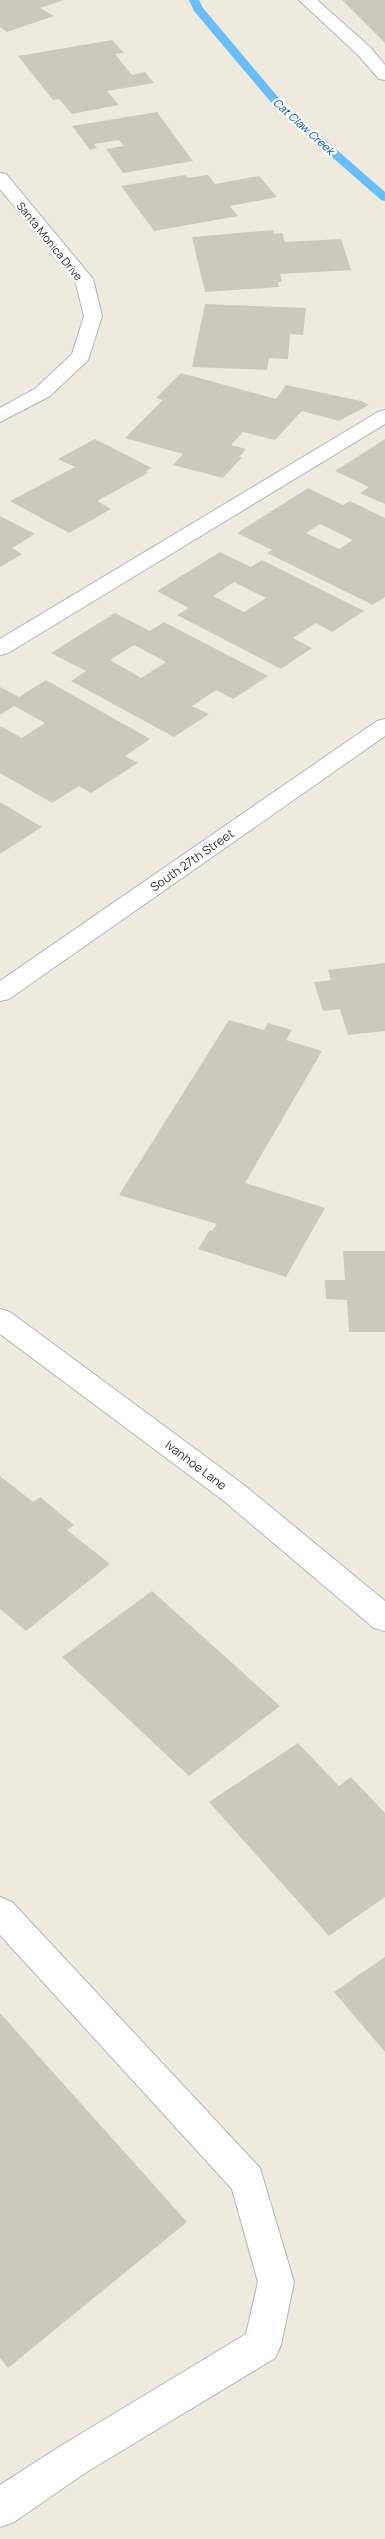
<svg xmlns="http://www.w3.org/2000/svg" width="385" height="2539" font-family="Manrope,sans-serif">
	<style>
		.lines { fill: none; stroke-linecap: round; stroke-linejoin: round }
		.stream { fill: #69bef9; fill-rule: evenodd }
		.building { fill: #cbc8bd; fill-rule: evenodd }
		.lane-casing { stroke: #b2b3c1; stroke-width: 2 }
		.street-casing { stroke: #b2b3c1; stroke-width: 2 }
		.secondary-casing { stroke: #b2b3c1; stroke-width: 2 }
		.lane { fill: #fff; fill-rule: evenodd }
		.street { fill: #fff; fill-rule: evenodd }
		.secondary { fill: #fff; fill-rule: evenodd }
		.labels { text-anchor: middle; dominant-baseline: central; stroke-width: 4.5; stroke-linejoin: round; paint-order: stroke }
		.far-water-label { font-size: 11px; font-style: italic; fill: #0259ac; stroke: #fff }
		.far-street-label { font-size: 11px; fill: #2d2d2d; stroke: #fff }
		.street-label { font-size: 12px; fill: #2d2d2d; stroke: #fff }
	</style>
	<rect width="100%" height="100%" fill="#efeade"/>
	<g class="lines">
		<!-- stream -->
		<path class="stream" d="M189,0H199L203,8L283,103L385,192V201L381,200L275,107L194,11Z"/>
	</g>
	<!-- building -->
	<path class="building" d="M0,0H64L40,8L54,16L7,32L0,27Z
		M342,0H385V43Z
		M112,40L124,53L115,54L132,75L145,72L154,83L107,91L119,105L72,114L59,99L53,100L18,56Z
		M157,112L193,161L123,173L106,149L124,146L119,140L94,144L97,148L90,150L72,126Z
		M185,175L188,178L208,175L215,184L259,176L277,197L230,206L238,216L154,231L121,186Z
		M273,230L274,234L282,233L285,242L341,239L351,270L280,274L282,282H278L279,287L205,292L192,237Z
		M205,304L306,308L303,335L290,334L288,359L269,358L267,370L192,367Z
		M181,373L276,399L286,385L361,401L369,405L339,421L302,411L275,440L243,432L231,445L246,449L239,457H242L223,478L173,465L183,454L125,438L163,400L156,398Z
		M95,439L152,468L146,471L148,473L97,501L111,509L69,533L10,501L75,467L58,459Z
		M385,439V504L360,493L369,487L335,471Z
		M308,488L343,505L350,501L385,518V597L373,605L267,553L272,550L237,533ZM320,524L353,540L339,549L306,533Z
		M0,516L35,534L12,548L22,554L0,567Z
		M220,552L251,567L262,560L364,611L332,632L316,623L293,638L312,648L281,669L177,615L189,608L157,591ZM234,582L266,598L244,612L213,596Z
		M115,613L150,631L164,622L268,676L233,699L216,690L192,706L209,714L174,737L71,681L86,671L51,653ZM134,645L166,662L141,678L110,660Z
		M46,680L150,739L125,756L138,763L91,793L79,786L52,803L0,773V726L22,738L45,723L14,706L0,715V687L19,697Z
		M0,802L42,827L0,854Z
		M385,963V1031L348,1035L340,1009L323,1011L314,982L331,980L328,970Z
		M229,1020L264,1030L268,1023L292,1030L286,1040L322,1051L245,1183L325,1208L286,1277L198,1249L210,1230L212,1231L217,1224L119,1195Z
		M343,1251H385V1332H349L347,1300L326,1299L325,1280H345Z
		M0,1476L33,1502L40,1497L74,1525L67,1530L110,1564L26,1631L0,1609Z
		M152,1591L280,1706L189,1776L62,1657Z
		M298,1743L339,1786L351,1777L385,1813V1897L329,1936L209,1802Z
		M385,1957V2052L334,1992Z
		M0,2013L187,2222L8,2368L0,2358Z"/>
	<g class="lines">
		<!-- lane casing -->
		<g class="lane-casing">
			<path id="lane" d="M299,0H317L370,47L385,65V80L379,79L358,55Z
				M385,410V424L8,653L0,655V639L378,412Z
				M0,1897L12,1902L260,2168L294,2282L281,2345L275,2358L85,2473L14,2522L0,2527V2485L59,2447L246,2334L258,2282L232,2189L0,1935Z"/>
		</g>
		<!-- street casing -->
		<g class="street-casing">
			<path id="street" d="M0,173L6,174L93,279L102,316L88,360L50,396L0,422V408L36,388L72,354L84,316L75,280L0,189Z
				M0,1309L10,1312L244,1485L385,1601V1631L374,1628L224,1501L0,1334Z"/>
		</g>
		<!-- secondary casing -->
		<g class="secondary-casing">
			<path id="secondary" d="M385,719V736L9,999L0,1001V981L377,721Z"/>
		</g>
		<!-- lane -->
		<use href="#lane" class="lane"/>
		<!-- street -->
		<use href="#street" class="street"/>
		<!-- secondary -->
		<use href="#secondary" class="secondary"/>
	</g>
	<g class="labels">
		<!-- far-water labels -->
		<g class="far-water-label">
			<text transform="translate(304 126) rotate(42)">Cat Claw Creek</text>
		</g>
		<!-- far-street labels -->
		<g class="far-street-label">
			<text transform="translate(50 241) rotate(51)">Santa Monica Drive</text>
		</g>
		<!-- street labels -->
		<g class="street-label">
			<text transform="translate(192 860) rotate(-35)">South 27th Street</text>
			<text transform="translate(196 1465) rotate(37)">Ivanhoe Lane</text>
		</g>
	</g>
</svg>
